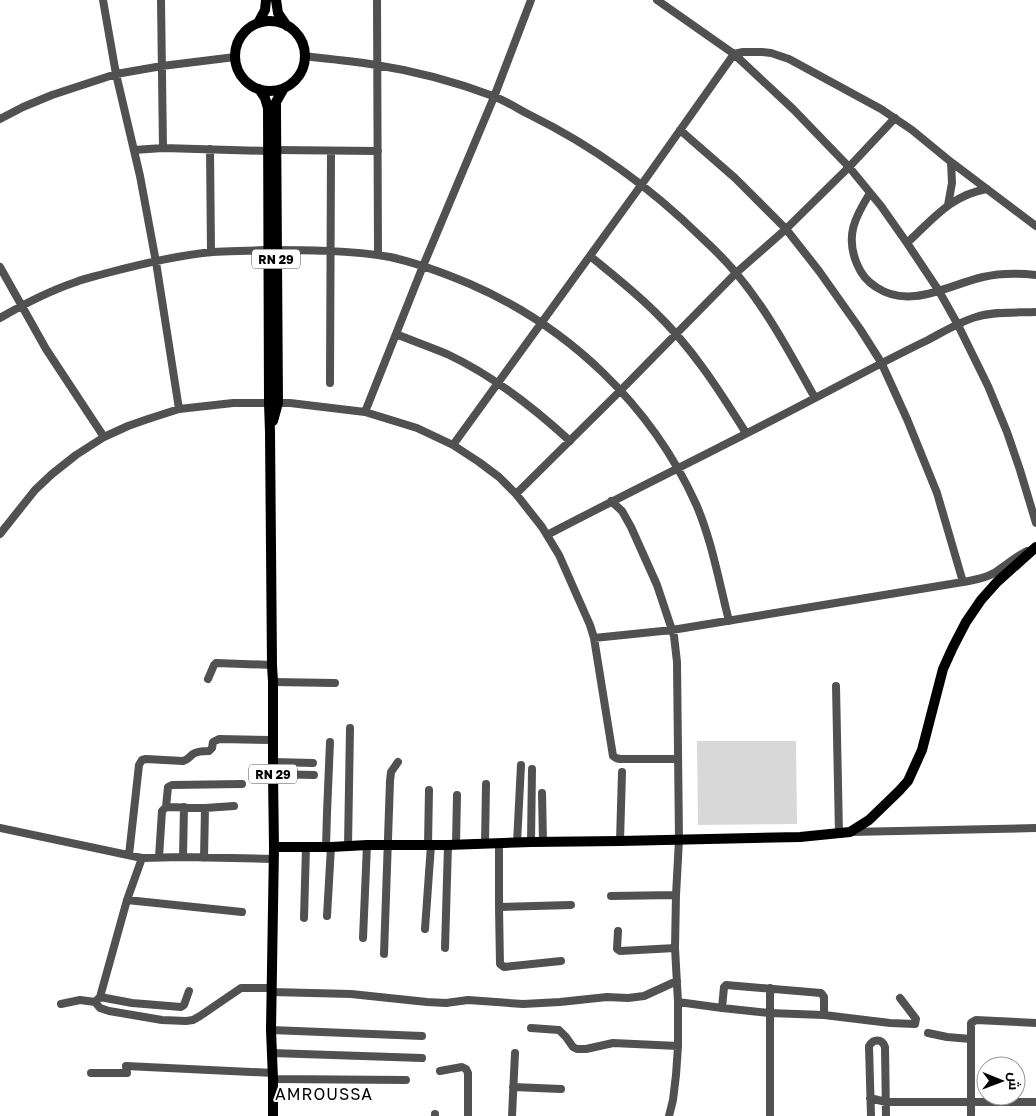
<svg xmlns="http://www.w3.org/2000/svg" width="1036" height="1116" font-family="'Golos Text',Cairo,sans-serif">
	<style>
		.green { fill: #d8d8d8 }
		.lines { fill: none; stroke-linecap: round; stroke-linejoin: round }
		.minor { stroke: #515151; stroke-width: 8 }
		.major { stroke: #000; stroke-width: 10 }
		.labels { text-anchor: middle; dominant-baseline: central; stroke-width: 4; stroke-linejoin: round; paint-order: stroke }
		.shield { fill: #fff; stroke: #4c4c4c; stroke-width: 1 }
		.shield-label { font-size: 12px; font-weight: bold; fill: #000 }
		.quarter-label { font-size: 16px; letter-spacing: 1px; fill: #000; stroke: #fff }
	</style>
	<rect width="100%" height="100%" fill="#fff"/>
	<!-- green -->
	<path class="green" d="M697,741H796L797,824L698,825Z"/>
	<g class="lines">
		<!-- minor -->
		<path class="minor" d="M103,0L116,74L140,176L156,262L179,409
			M161,0L163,148
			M377,0L378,255
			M657,0L734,54L793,109L849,167L881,206L907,243L939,291L958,325L988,386L1007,432L1020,470L1036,523
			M304,56C328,59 352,61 376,65C415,71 456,82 493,96C506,101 518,109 530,115C595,147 650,187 702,238C714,249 726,261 736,273C768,311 791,355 815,398
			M0,119L23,107L52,95L116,74L162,66L235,57
			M680,130L735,178L786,229L819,271L860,329L881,362L907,419L937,493L963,582
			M210,149L211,252
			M134,150L163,148L268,151
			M276,150L378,151
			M870,193C855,217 845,236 857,264C861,274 868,282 876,287C910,310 948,285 983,277C1000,273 1018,273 1036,275
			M948,205L952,183L951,162
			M907,243C933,219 951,195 987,189
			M590,256C612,274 634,291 654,311C691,346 719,390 746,433
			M0,267L46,349L104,437
			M0,318C24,304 49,291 76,282C86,278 97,276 107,273C141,264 177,255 213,252C230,251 247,251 264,250C304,250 351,250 390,257C418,263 444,273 470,284C569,327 651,405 696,504C712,541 719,582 729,621
			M396,334C413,341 430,347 447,354C492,375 533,407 570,441
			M330,383L331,151
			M365,412L423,266L494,97L531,0
			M453,445L642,184L734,54L743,52H762L771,53L789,59L881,109L912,130L951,162L1036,226
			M516,494L621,390L736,273L786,229L849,167L895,118
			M611,501L622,511L631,527L657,585L674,636L677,662L679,840L676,895L675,948L678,1002V1046L676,1075L673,1100L669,1116
			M0,534L35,490L52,474L76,455L104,437L128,426L148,419L179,409L233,403H290L365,412L417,428L453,445L479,462L499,477L516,494L542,527L559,555L590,625L594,638L613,756L616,758L620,759H678
			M547,535C637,488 728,444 817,397C854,378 890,358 928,340C943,332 959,322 976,317C994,311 1017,313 1036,312
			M594,638L672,630L963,582C974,580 984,579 994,573C1005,566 1015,557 1027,551
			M208,679L214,665L216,663L272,665
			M273,682L335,683
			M836,686L839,834
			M273,762L313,763
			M273,774L314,775
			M542,793L543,842
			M166,807L168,787L172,785L242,784
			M0,828L142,858L183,857L273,859
			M850,832L1036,828
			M620,841L622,772
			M531,842L532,769
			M517,843L521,765
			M456,844L457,795
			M485,844L486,784
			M499,844V907L500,964L504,967L561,961
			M428,845L429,790
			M348,846L350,728
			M326,847L327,813L330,742
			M129,855L139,765L142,760L146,759L183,761C188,760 189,757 193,754C197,751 204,751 209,751L212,748L213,742L219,739L273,740
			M159,857L162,811L166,807L205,808L234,806
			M183,857L184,807
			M204,858L205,808
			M611,896L676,895
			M127,900L242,912
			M499,907L571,905
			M327,916L331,847
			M304,918L306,847
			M425,929L431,845
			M618,931L617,949L620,951L675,948
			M363,938L367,845
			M445,948L448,845
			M384,954L390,781L391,772L398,762
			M272,992L351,994L427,1002L446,1003L468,1000L523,1004L560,1002L607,997L628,998L644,996L677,981
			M100,997L132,1003L181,1007L184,1005L189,991
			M95,1002L100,1008L109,1011L162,1020L186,1021L193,1020L200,1016L241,988H271
			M678,1002L722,1008L769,1013L824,1015L890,1023L915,1024L916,1019L900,998
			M61,1004L80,1000L95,1002L100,997L127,900L142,858
			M722,1008L724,987L726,985L821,993L824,997V1015
			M531,1028L559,1030L566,1037L573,1047L577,1049H586L613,1043L678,1046
			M271,1030L422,1036
			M928,1033L947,1037L971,1039
			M272,1053L422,1058
			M440,1071L462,1067L466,1069L468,1073V1116
			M91,1073H127L126,1066L273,1073
			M273,1079L406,1080
			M513,1087L561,1089
			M870,1098L886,1102H1036
			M435,1114V1116
			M512,1116L515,1053
			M770,1116V988
			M871,1116L869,1046C874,1038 882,1039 885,1047L886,1116
			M971,1116V1023L976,1020L1036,1023"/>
		<!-- major -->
		<path class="major" d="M276,0L278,13L287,26
			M235 56a35 35 0 1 1 70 0a35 35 0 1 1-70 0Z
			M258,23L265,10L266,0
			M259,89L265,98L268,108L269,403L270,432L272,665L273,682V774L274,847L271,1030L273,1079V1116
			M273,421L278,403L276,112V102L284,88
			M274,847H331L367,845H448L531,842L620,841L800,837L850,832L869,820L899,791L908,781L922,750L943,669L953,647L966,622L981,600L997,582L1036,547"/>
	</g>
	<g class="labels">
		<!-- shield labels -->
		<g class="shield">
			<rect x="252" y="249.5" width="48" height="19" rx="4"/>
			<rect x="249" y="764.5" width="48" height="19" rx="4"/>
		</g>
		<g class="shield-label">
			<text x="276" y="259">RN 29</text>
			<text x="273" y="774">RN 29</text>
		</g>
		<!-- quarter labels -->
		<g class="quarter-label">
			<text x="324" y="1094">AMROUSSA</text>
		</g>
	</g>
	<!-- north arrow -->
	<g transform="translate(1001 1081) rotate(91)"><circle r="24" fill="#ffffff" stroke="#999999"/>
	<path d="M0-4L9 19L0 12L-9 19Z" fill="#000000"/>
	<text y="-8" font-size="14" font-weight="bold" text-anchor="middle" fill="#000000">ش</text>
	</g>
</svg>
